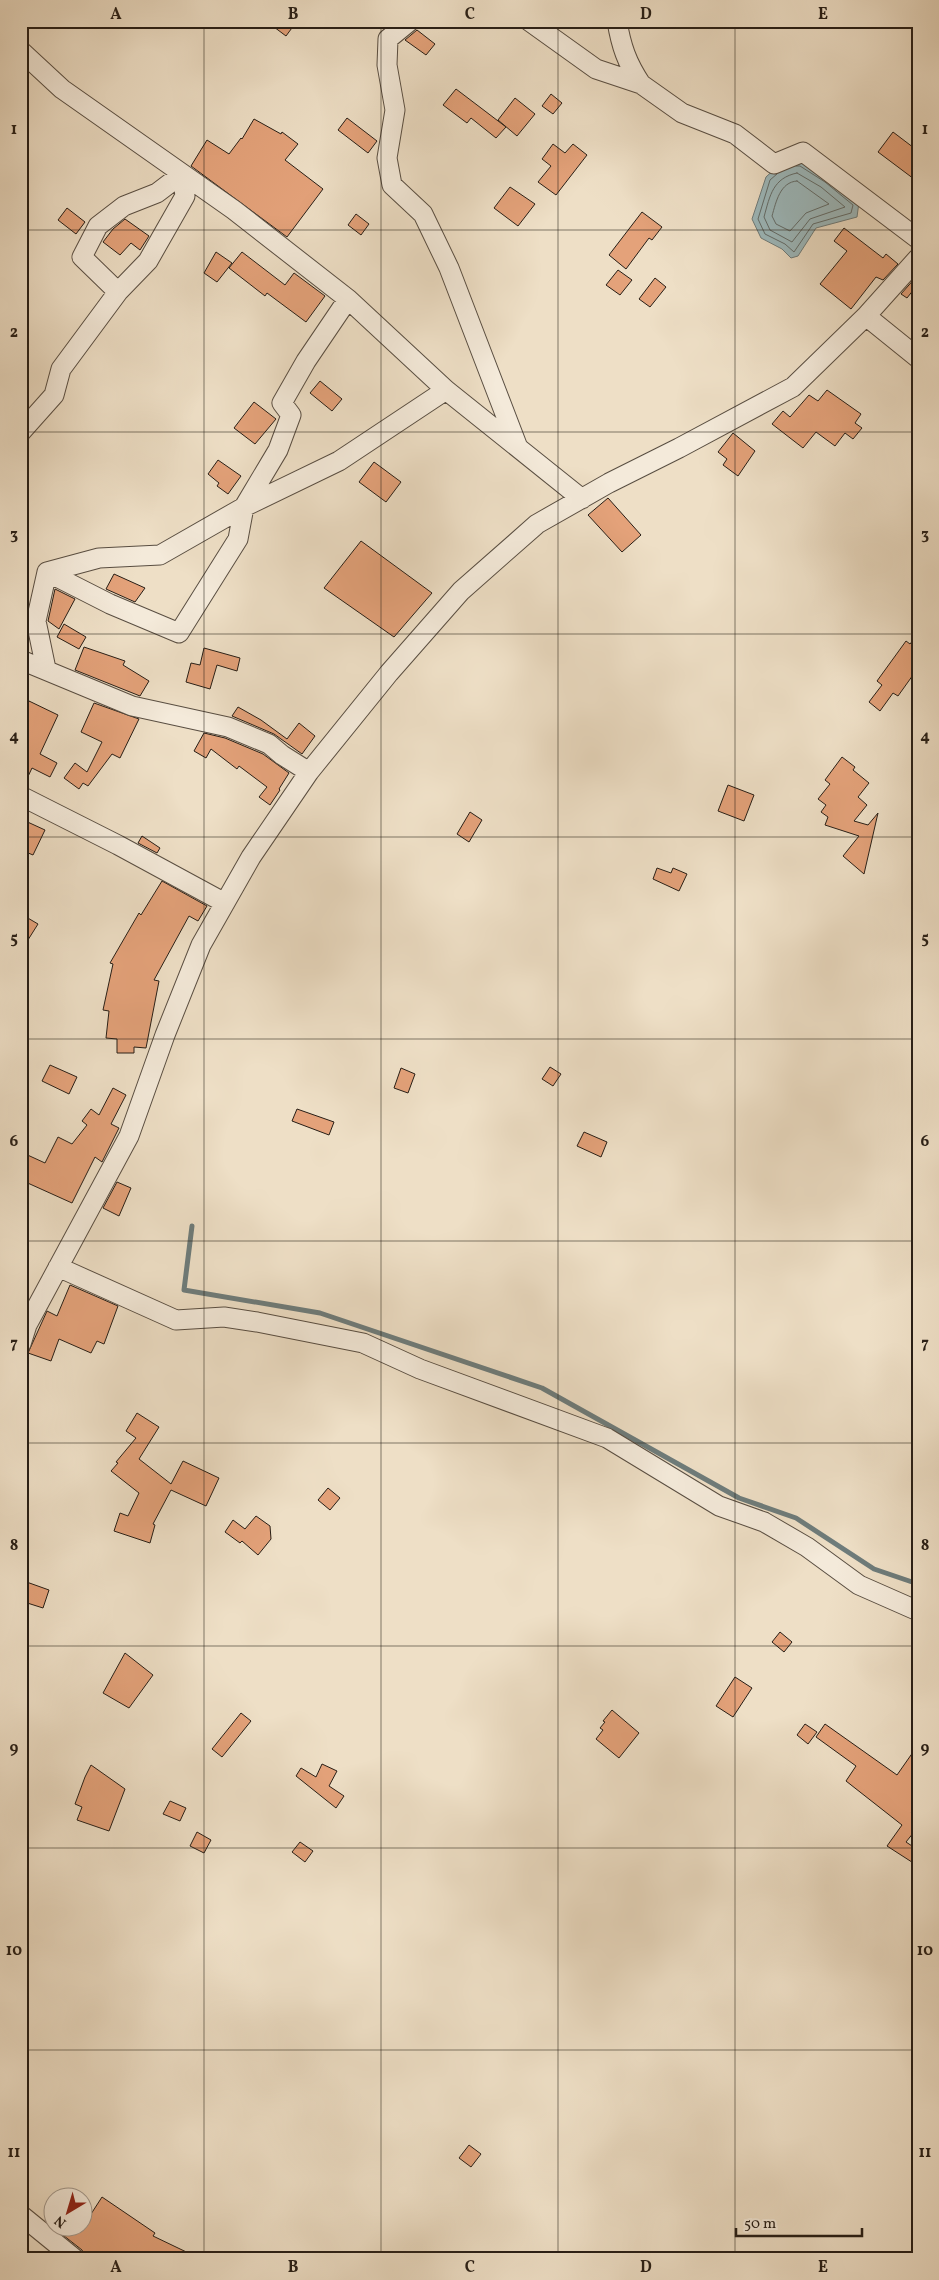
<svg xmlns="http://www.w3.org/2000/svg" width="939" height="2280" font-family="Vollkorn,serif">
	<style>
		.water { fill: #9dbabe; stroke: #6e7c7b }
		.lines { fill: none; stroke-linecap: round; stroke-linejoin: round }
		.shore { stroke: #626c6a; stroke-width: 1 }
		.stream { stroke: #6e7c7b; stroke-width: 5 }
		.building { fill: #e4a27a; stroke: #271e16 }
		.minor-casing { stroke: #594e42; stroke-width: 21 }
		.minor { stroke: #f4eada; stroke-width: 19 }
		.grid { fill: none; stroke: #271e16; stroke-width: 1; stroke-opacity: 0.55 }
		.neatline { fill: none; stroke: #271e16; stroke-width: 2 }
		.grid-label { font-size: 16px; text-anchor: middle; font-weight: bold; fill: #271e16 }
	</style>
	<rect width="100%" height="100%" fill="#eedfc6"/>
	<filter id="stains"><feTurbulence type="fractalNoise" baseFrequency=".004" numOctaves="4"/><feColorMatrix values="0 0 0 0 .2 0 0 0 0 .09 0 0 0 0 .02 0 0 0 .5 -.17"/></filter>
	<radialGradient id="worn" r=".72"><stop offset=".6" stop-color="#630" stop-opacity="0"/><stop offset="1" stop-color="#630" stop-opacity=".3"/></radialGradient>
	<!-- water -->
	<path class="water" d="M800,160L859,202L857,217L816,228L798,256L791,258L782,249L761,238L752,219L766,177L779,165Z"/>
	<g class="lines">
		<!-- shore -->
		<path class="shore" d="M797,173L821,187L845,207L810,219L792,242L770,230L764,217C770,195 773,178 797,173Z
			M777,174L770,180L758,219L765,234L785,244L794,252L813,224L851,213L853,205L825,182L800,166H796
			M797,181L829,204L806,213L790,231L776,224L772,216C776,202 780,182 797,181Z"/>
		<!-- stream -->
		<path class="stream" d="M192,1226L184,1290L320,1313L542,1388L739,1498L796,1518L874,1569L918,1584"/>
	</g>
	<!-- building -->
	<path class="building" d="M266,21H297L286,36Z
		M417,30L435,44L426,55L405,40Z
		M456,89L506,127L496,138L471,118L467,123L443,105Z
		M551,94L562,103L553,114L542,106Z
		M515,98L535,114L517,136L498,120Z
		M347,118L377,141L368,153L338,130Z
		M254,119L281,134L282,132L298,144L285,160L323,189L287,237L191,166L207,140L229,154L241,138L242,139Z
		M893,132L918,151V182L878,152Z
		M553,144L565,153L573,144L587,155L556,195L538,182L551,166L542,159Z
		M510,187L535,204L518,226L494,208Z
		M67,208L85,222L76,234L58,220Z
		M642,212L662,227L652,240L649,238L626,269L609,255Z
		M356,214L369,224L361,235L348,225Z
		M125,219L149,236L140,250L131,243L120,255L103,242L113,229Z
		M844,228L883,258L886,254L898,264L883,280L876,277L851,309L820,284L847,251L834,241Z
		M216,252L232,263L217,282L204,273Z
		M242,252L285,285L294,273L325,296L306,322L267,293L265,296L229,268Z
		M618,270L632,280L620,295L606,285Z
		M916,277L918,284L907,298L901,294Z
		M655,278L666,287L650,307L639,299Z
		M320,381L342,399L332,411L310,393Z
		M827,390L861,414L855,423L862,428L853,439L845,433L835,446L816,432L803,448L772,424L783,411L790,417L809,395L818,401Z
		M254,402L276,419L255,444L234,428Z
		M733,433L755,451L738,476L723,465L727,459L718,452Z
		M218,460L241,476L228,494L217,486L219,483L208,474Z
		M374,462L401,482L386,502L359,482Z
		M608,498L641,535L622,552L588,515Z
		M361,541L432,593L394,637L324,588Z
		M114,574L145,588L135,602L106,589Z
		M55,589L75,599L59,629L48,621Z
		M64,624L86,637L79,649L57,637Z
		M918,634V668L898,696L893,693L880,711L869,702L882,685L877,681L906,641L910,644Z
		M84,647L125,661L123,665L149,681L140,696L75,670Z
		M204,648L240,658L237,671L217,665L210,689L186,682L191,663L200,665Z
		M29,701L58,715L40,754L57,763L50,777L32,768L24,785H21V719Z
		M94,703L139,719L120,758L112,754L88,786L83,783L79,789L64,778L75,763L87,772L102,742L81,732Z
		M238,707L261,720L287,739L299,723L315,736L302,754L274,734L232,716Z
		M204,733L225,738L263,754L289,773L279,789L280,790L270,805L259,797L267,787L239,766L237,769L211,749L206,758L194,751Z
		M842,757L855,767L853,770L869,783L858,797L867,805L854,821L868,825L878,813L864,874L843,856L859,836L825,825L828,817L821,812L826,805L818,799L830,784L825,780Z
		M728,785L754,795L744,821L718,811Z
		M470,812L482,820L469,842L457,834Z
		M21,819L45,830L33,855L21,850Z
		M142,836L160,848L157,853L138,843Z
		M657,868L671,873L673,868L687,874L679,891L653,879Z
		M162,881L207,906L198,921L189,916L154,980L159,981L146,1048L134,1047V1053H117V1039L106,1038L109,1011L103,1010L113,964L110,963L139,913L141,915Z
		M21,914L38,924L21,951Z
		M50,1065L77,1077L69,1094L42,1081Z
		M550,1067L561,1074L553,1086L542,1079Z
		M401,1068L415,1074L408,1093L394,1088Z
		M113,1088L126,1095L111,1124L119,1128L102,1162L95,1157L72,1203L21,1180V1152L45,1163L58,1137L72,1144L87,1125L82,1121L91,1109L99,1115Z
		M297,1109L334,1122L329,1135L292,1121Z
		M584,1132L607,1142L601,1157L577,1146Z
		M117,1182L131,1188L119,1216L103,1208Z
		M70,1285L118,1306L104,1344L97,1341L91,1353L59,1339L51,1361L28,1353L47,1311L57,1316Z
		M137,1413L159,1427L139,1459L171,1484L183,1461L219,1478L206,1506L171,1490L153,1524L155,1525L150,1543L114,1531L120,1513L128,1516L139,1493L111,1471L118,1463L116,1462L136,1438L126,1431Z
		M328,1488L340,1498L330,1510L318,1500Z
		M256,1516L270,1526L271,1539L258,1555L242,1541L240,1543L225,1532L233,1520L245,1529Z
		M21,1580L49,1590L43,1608L21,1601Z
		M780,1632L792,1642L784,1652L772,1642Z
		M125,1653L153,1675L129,1708L103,1693Z
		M735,1677L752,1688L733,1717L716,1706Z
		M612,1710L639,1733L619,1758L596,1739L603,1730L600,1728L605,1722L603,1721Z
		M241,1713L251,1721L222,1757L212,1749Z
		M805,1724L817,1732L808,1744L797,1735Z
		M825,1724L897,1775L918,1745V1805L911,1813L918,1818V1827L906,1842L918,1850V1866L887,1846L902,1825L846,1781L856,1766L816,1737Z
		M322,1764L337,1771L329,1786L344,1796L336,1808L296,1776L301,1768L316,1777Z
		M91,1765L125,1789L109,1831L77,1820L82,1807L75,1804L85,1777Z
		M170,1801L186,1808L180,1821L163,1814Z
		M197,1832L211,1840L204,1853L190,1846Z
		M300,1842L313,1851L305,1862L292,1852Z
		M469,2145L481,2154L471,2167L459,2158Z
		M102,2197L155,2233L153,2236L201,2259H167L156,2252L151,2259H86L82,2250L54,2228H82Z"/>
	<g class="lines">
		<!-- minor casing -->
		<g class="minor-casing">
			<path id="minor" d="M410,21L388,39L387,65L395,110L387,158L392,185L423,214L449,268L517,445
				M529,21L596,69L641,84L682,113L735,134L774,164L803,152L918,239
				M617,21C621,46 627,63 641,84
				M21,51L62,89L234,210L348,299L446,390L582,499
				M348,299L306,361L282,403L291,415L278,450L244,507L238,539L179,633L110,604L47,572L99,558L160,555L244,507L339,461L446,390
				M866,316L918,358
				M21,432L54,395L61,369L118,292L148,261L185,196L182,174L157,193L124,206L98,226L82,257L118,292
				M21,660L132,706L228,727L269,744L282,755L309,772
				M46,669L36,621L47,572
				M21,796L118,845L225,903
				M58,1267L176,1320L224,1317L257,1322L363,1343L420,1369L607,1438L719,1506L764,1522L807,1547L859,1585L918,1611
				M21,1344L27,1325L129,1136L165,1035L201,945L251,857L309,772L389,673L461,591L537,524L609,483L679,448L793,387L866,316L918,258
				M21,2215L75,2259"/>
		</g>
		<!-- minor -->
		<use href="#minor" class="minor"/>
	</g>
	<!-- grid -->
	<path class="grid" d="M204,21V2259M381,21V2259M558,21V2259M735,21V2259M21,230H918M21,432H918M21,634H918M21,837H918M21,1039H918M21,1241H918M21,1443H918M21,1646H918M21,1848H918M21,2050H918"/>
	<!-- margin -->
	<rect width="939" height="2280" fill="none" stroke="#eedfc6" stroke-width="55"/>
	<!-- north arrow -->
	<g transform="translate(68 2212) rotate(218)"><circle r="24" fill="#f4eada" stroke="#a2988c"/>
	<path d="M0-4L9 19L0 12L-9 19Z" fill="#8f2418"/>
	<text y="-8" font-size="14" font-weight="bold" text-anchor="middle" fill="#271e16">N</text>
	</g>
	<!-- scale -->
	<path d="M736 2228v8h126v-8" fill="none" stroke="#271e16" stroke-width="2.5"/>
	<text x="744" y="2228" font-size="15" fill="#271e16" stroke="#f4eada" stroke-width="4" paint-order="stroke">50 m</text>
	<rect x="28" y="28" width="884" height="2224" class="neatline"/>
	<g class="grid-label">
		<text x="116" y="19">A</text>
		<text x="293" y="19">B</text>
		<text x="470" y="19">C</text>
		<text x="646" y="19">D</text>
		<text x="823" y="19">E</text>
		<text x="14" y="134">1</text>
		<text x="925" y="134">1</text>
		<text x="14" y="337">2</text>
		<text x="925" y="337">2</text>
		<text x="14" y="539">3</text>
		<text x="925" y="539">3</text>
		<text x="14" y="741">4</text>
		<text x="925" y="741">4</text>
		<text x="14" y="943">5</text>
		<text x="925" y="943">5</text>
		<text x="14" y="1146">6</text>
		<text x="925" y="1146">6</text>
		<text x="14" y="1348">7</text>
		<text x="925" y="1348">7</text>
		<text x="14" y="1550">8</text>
		<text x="925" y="1550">8</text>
		<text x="14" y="1753">9</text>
		<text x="925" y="1753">9</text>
		<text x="14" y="1955">10</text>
		<text x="925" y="1955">10</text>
		<text x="14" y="2157">11</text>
		<text x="925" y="2157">11</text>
		<text x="116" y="2272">A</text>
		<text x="293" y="2272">B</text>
		<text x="470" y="2272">C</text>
		<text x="646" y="2272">D</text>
		<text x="823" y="2272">E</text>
	</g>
	<rect width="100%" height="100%" filter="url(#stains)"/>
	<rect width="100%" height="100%" fill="url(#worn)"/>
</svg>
